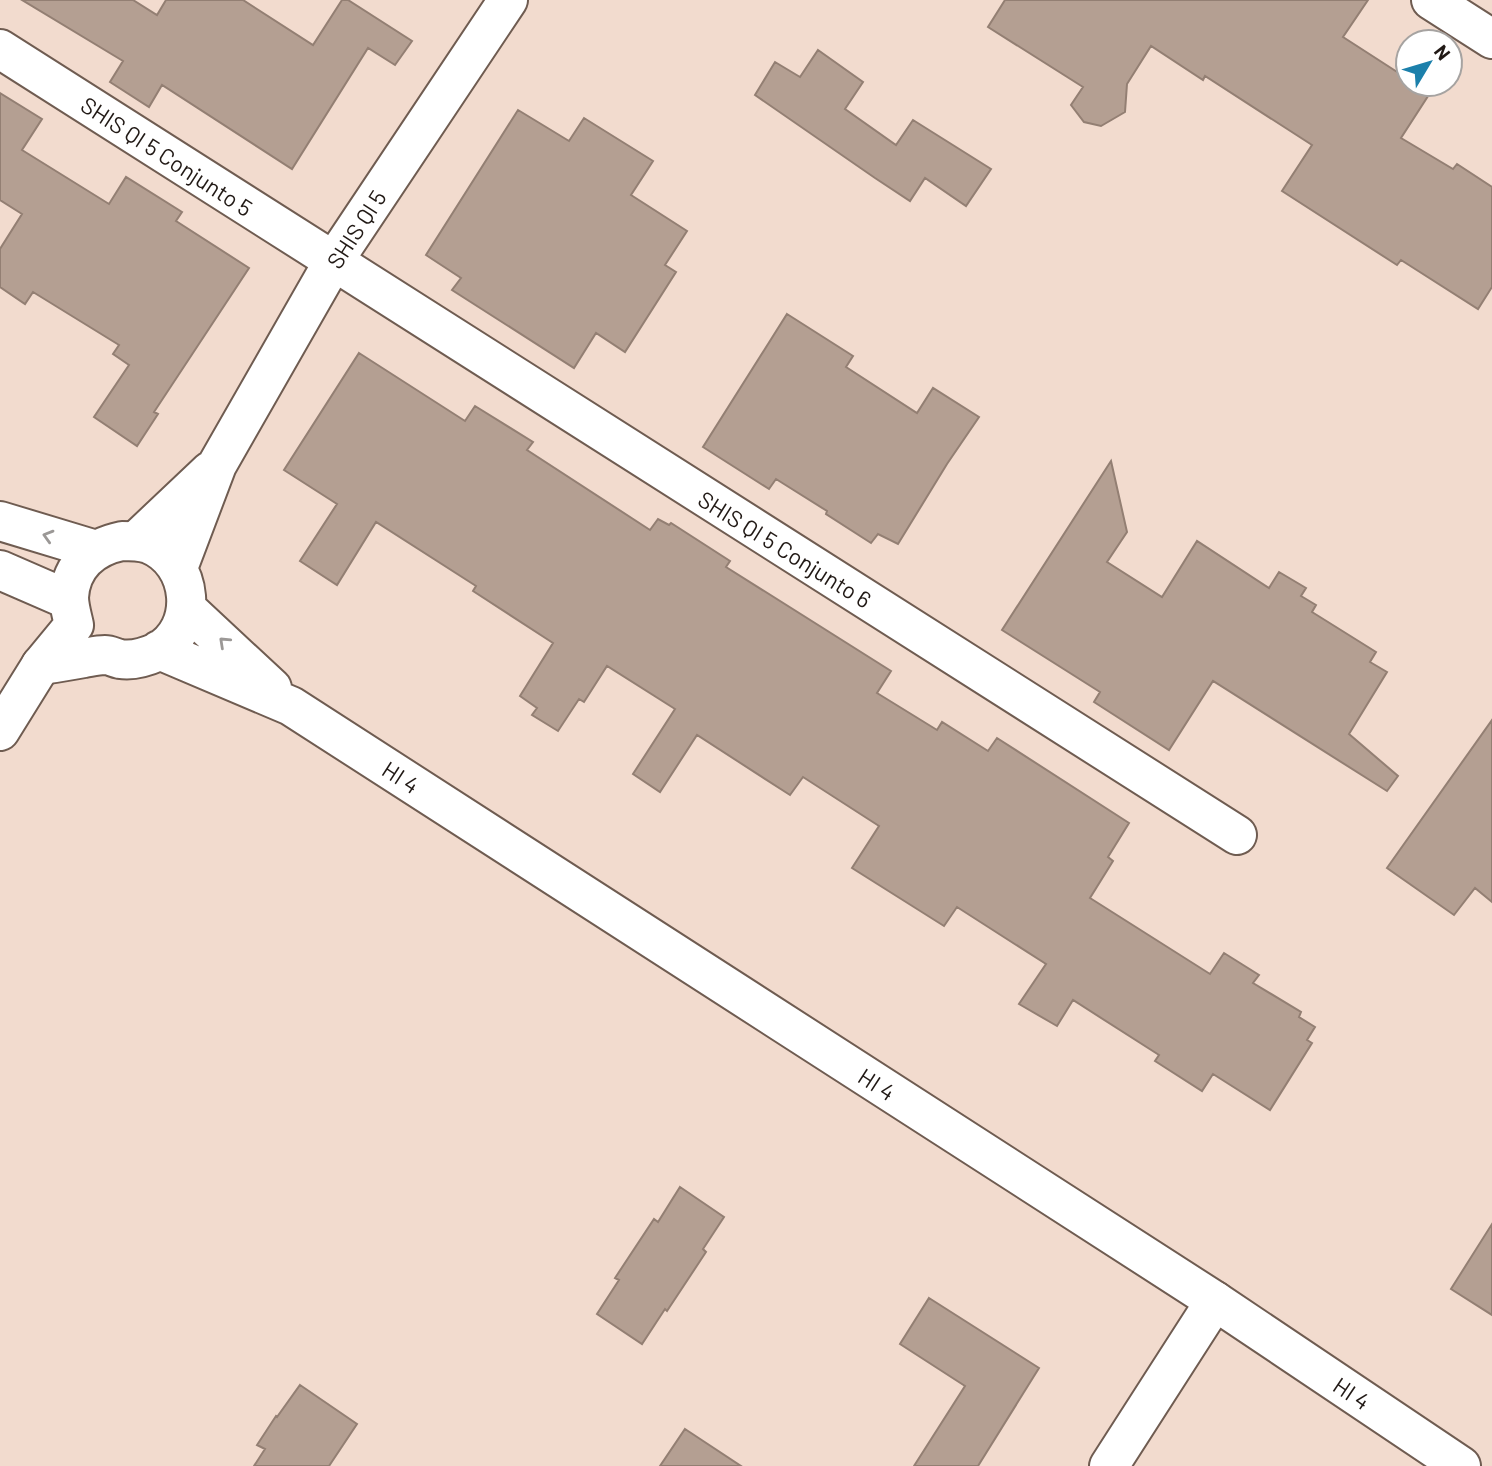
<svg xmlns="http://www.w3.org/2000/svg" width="1492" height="1466" font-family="Barlow,sans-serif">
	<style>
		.building { fill: #b49f92; stroke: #937f73; stroke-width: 2 }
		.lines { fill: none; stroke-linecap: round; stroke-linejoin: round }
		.minor-casing { stroke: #6f5c51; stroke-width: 42 }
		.tertiary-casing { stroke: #6f5c51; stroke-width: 42 }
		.minor { stroke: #fff; stroke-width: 38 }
		.tertiary { stroke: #fff; stroke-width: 38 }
		.oneway { stroke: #9b9896 }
		.labels { text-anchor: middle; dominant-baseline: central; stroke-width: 6; stroke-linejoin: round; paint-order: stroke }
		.street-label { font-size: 23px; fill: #211915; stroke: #fff }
	</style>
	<rect width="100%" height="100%" fill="#f2dbce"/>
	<!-- building -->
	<path class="building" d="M22,0H133L157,15L166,0H243L313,45L342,0H348L412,41L395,65L368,48L292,169L162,85L149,107L110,82L123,61Z
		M1005,0H1368L1343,37L1408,79V84H1416L1430,93L1401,138L1453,169L1457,164L1492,187V287L1478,309L1401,260L1397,265L1282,191L1312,145L1205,76L1203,80L1151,46L1127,84L1125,112L1101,126L1084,122L1071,105L1083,87L988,27Z
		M818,50L863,82L845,109L896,145L913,120L991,169L966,206L925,178L910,201L875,178L755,95L775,62L800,77Z
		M0,93L42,119L22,150L109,204L126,177L182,212L176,221L249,268L154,412L158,414L137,446L94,417L129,365L113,354L119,345L33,292L25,304L0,287V249L22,214L0,200Z
		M518,110L569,141L584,118L653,161L631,195L687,231L665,265L676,272L625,352L596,333L574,368L452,290L461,278L426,255Z
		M787,314L853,356L846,367L917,413L933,388L979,417L947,464L898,544L878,534L871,543L826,514L827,511L776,479L769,489L703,447Z
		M359,353L465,421L475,406L533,442L527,450L650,530L658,519L669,525L671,523L730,561L726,567L891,671L877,693L937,730L942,722L988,751L997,738L1129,823L1108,857L1113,861L1090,898L1210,974L1224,953L1259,975L1253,983L1301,1012L1299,1017L1315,1027L1307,1040L1312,1043L1270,1110L1213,1074L1202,1091L1155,1061L1159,1055L1073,1000L1057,1026L1019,1004L1046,964L957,907L944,926L852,868L879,826L803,777L790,795L697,735L660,792L633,774L675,709L607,666L584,702L579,699L558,731L532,715L537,708L520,696L553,643L473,591L476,586L376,522L337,585L300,561L337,504L284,470Z
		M1111,461L1127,532L1107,562L1162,597L1197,541L1269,588L1279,572L1306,588L1301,596L1316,605L1312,612L1376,652L1370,662L1387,672L1349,734L1398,776L1387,791L1213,681L1169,750L1094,702L1100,692L1002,630Z
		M1492,720V902L1475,888L1454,915L1387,868Z
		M680,1187L724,1217L703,1249L706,1252L667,1311L665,1309L642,1344L597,1314L619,1280L615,1278L654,1219L658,1222Z
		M1492,1224V1315L1451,1289Z
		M929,1298L1039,1368L978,1466H914L965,1386L900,1344Z
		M300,1385L357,1424L329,1466H254L265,1449L257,1445L276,1416L277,1417Z
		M685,1429L741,1466H660Z"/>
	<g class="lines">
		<!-- minor casing -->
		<g class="minor-casing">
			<path id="minor" d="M1431,0L1492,39
				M0,49L1237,835
				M0,731L41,665
				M1109,1466L1215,1301"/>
		</g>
		<!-- tertiary casing -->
		<g class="tertiary-casing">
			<path id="tertiary" d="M0,521L96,550
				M122,541C131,541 140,541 149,544C194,562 200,629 157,652C146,657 133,661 120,659C115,658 110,655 105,655C98,655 90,657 84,658C69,661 55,663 41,665L74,625C72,616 69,606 69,597C71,565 93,547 122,541Z
				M136,541L210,471
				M178,568L217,465L333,262L508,0
				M0,570L69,600
				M186,608L272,688
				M159,650L291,706L1215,1301L1461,1466"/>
		</g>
		<!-- minor -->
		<use href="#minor" class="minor"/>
		<!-- tertiary -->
		<use href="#tertiary" class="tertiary"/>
	</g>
	<!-- one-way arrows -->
	<defs><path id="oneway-chevron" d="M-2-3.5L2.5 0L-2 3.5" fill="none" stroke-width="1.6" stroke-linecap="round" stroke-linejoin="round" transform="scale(1.75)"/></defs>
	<g class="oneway">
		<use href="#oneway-chevron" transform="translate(48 536) rotate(-164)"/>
		<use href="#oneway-chevron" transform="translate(224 642) rotate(-137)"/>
	</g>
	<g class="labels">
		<!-- street labels -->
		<g class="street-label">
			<text transform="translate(167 156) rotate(33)">SHIS QI 5 Conjunto 5</text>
			<text transform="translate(356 229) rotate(-57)">SHIS QI 5</text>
			<text transform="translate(785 549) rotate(32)">SHIS QI 5 Conjunto 6</text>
			<text transform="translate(401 777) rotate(33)">HI 4</text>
			<text transform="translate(877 1084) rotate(33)">HI 4</text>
			<text transform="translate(1352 1393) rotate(34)">HI 4</text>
		</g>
	</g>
	<!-- north arrow -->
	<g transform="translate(1429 63) rotate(52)"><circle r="33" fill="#ffffff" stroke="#a6a3a1" stroke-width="2"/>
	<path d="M0-5L12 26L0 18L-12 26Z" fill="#1c80ab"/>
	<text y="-10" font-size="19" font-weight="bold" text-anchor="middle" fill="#211915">N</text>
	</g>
</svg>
